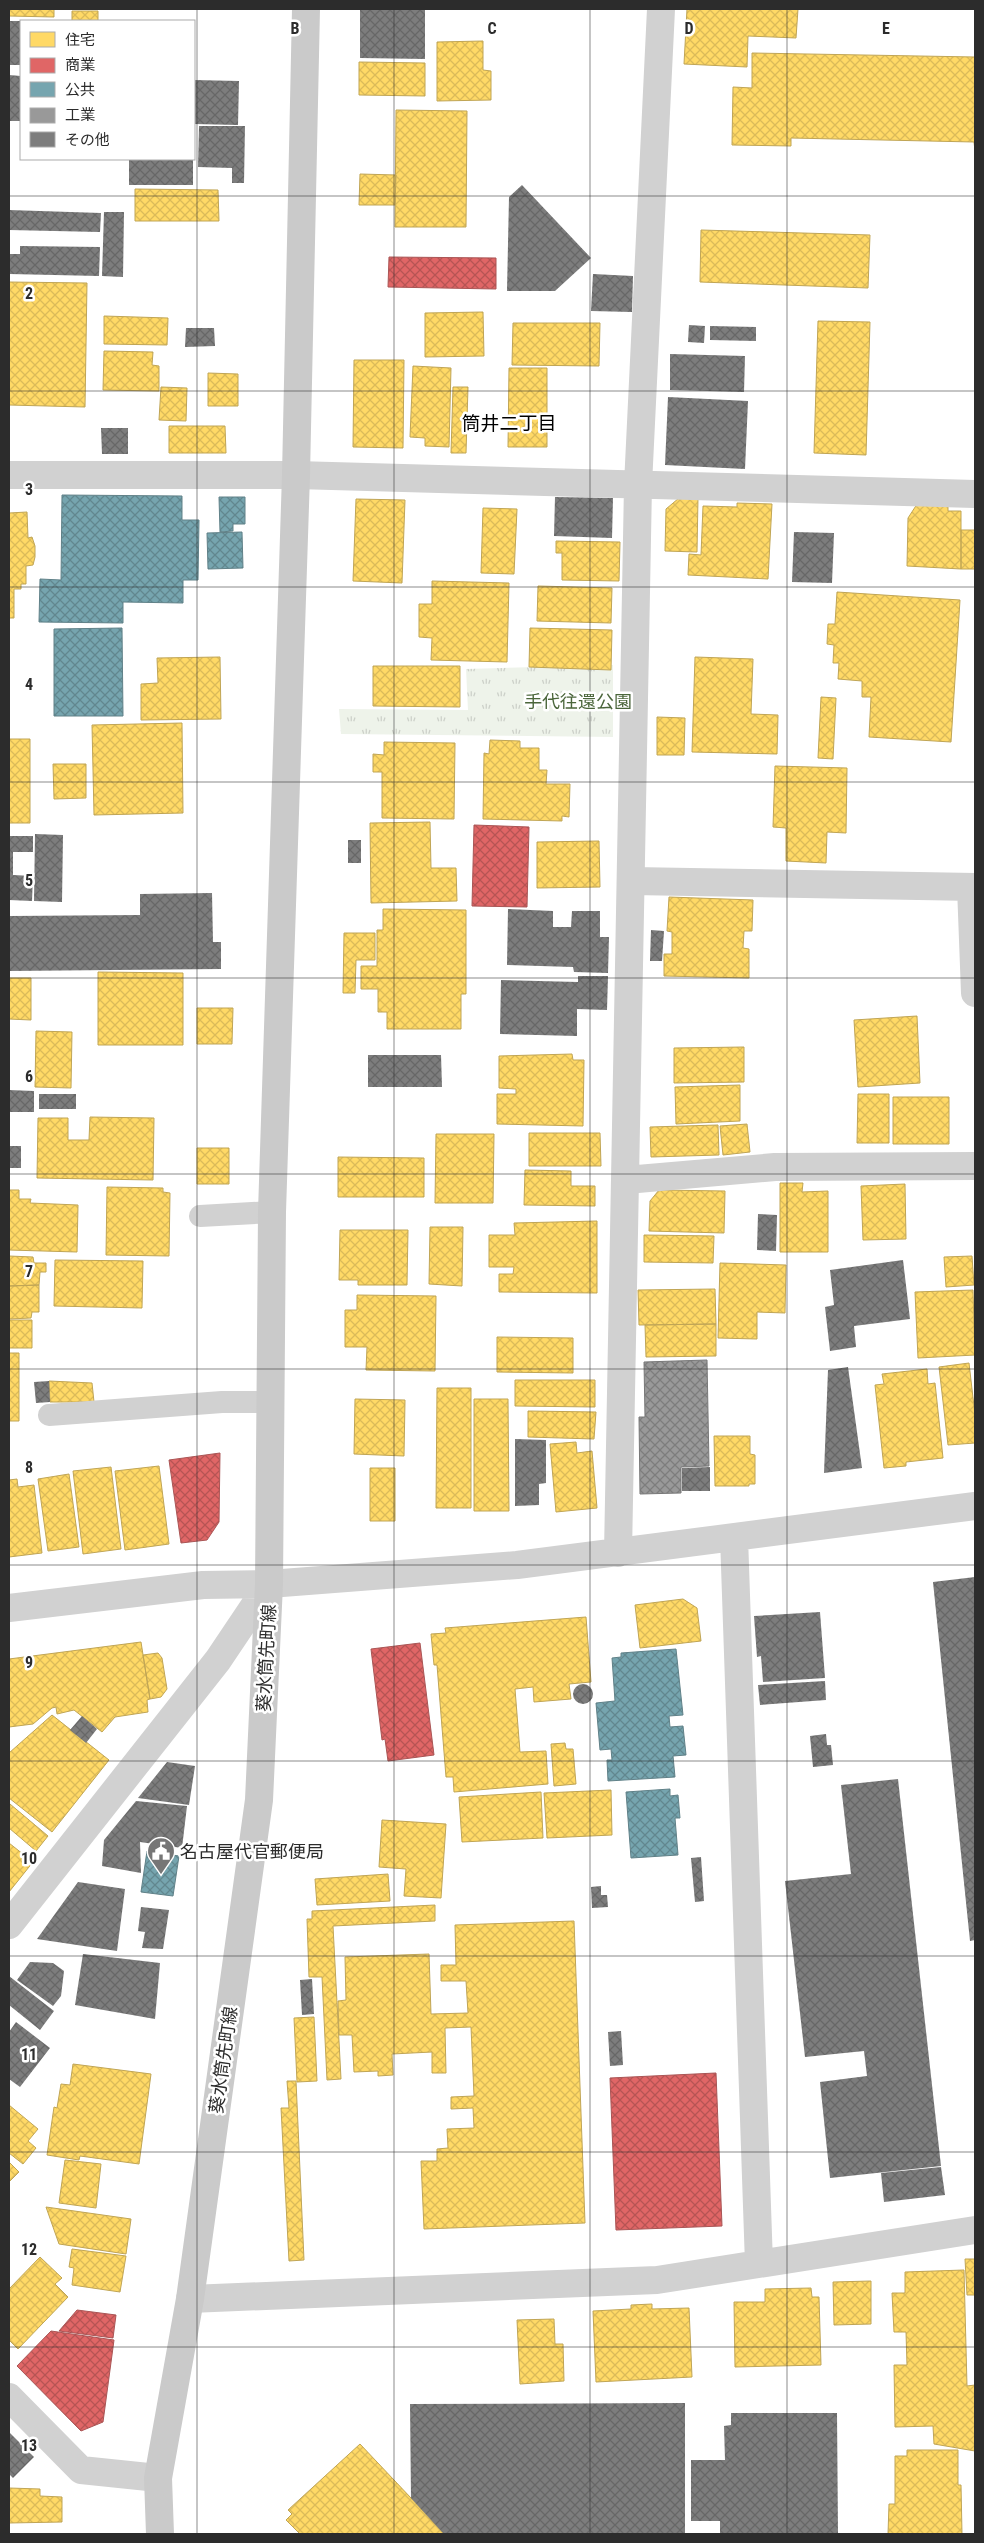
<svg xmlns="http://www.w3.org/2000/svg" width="984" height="2543" font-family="'Roboto Condensed','Noto Sans JP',sans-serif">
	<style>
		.park { fill: url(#park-tufts) }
		.homes { fill: url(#homes-cross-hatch); stroke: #c0a555 }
		.shops { fill: url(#shops-cross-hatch); stroke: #a55 }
		.public { fill: url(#public-cross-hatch); stroke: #608188 }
		.industry { fill: url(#industry-cross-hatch); stroke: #787878 }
		.building { fill: url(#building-cross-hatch) }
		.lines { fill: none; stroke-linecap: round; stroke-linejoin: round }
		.lane { stroke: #d1d1d1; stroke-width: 22 }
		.street { stroke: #d1d1d1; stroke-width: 28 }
		.secondary { stroke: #cacaca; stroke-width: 28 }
		.grid { fill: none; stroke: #2c2c2c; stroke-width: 1; stroke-opacity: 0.55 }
		.labels { text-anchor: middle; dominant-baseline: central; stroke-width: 5; stroke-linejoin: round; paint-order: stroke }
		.park-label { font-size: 18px; fill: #4b663b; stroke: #fff }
		.street-label { font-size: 18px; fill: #2c2c2c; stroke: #fff }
		.poi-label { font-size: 18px; fill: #2c2c2c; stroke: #fff; text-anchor: start }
		.neighbourhood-label { font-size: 19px; fill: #000; stroke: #fff }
		.grid-label { font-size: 16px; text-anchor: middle; font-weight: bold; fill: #2c2c2c; stroke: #fff; stroke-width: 5; stroke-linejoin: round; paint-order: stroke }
	</style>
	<defs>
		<pattern id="park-tufts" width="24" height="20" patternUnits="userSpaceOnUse" patternTransform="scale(1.25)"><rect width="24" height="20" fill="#eef3ea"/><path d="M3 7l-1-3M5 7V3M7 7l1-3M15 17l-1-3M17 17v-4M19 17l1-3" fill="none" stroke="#ccd0c9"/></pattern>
		<pattern id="homes-cross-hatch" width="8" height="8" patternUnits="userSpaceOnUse" patternTransform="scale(1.25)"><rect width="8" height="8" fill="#ffd966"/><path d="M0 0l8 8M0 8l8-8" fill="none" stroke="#dbba59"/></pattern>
		<pattern id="shops-cross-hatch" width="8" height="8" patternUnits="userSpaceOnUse" patternTransform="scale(1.25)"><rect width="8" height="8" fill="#e06666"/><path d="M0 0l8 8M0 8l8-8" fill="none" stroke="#b65454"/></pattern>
		<pattern id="public-cross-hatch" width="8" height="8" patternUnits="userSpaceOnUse" patternTransform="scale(1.25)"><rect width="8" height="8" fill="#76a5af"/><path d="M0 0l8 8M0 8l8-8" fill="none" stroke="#61878f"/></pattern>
		<pattern id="industry-cross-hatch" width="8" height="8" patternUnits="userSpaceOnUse" patternTransform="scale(1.25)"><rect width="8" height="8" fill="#999"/><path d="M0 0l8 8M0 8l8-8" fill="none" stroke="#7d7d7d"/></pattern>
		<pattern id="building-cross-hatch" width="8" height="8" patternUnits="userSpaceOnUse" patternTransform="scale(1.25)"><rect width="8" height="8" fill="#7d7d7d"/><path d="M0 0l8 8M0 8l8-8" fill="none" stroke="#676767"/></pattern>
	</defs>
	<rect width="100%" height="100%" fill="#fff"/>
	<!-- park -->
	<path class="park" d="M613,665V737L341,734L339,709L468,710L466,669Z"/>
	<!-- homes -->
	<path class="homes" d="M9,9H54V17L9,16Z
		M687,9H798L796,38L748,36L747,67L684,64Z
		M72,11H98V21H72Z
		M483,41V70L491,71V100L437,101V42Z
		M752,53L975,57V151L974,142L791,138V146L732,145L733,87L752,88Z
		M359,62L425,63V96L359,95Z
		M396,110L467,111L466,227H395Z
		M360,174L396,175L395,205H359Z
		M135,189L218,190L219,221H135Z
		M701,230L870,235L868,288L700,282Z
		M9,282L87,283L85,407L9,405Z
		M483,312L484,356L425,357V313Z
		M104,316L168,318L167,345L104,344Z
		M818,321L870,322L866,455L814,453Z
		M513,323H600L599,366L512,365Z
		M104,351L153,352L152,365L159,366V391L103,390Z
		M354,360H404L403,448L353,447Z
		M413,366L451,368L449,447L425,446V438L410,437Z
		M509,368H547V447H508Z
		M208,373L238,374V406H208Z
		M161,387L187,388L186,421L159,420Z
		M453,387H468L466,453H451Z
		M169,426H225L226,453H169Z
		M948,497V511H961V569L907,566L908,518L921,498Z
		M679,498H698L697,552L665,551L666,509Z
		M356,499L405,500L402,583L353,581Z
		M737,503L772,504L768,579L688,575L689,554L701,555L703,506L737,507Z
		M483,508L517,509L514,574L481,573Z
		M27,512L28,538L32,537L35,546V557L33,565L26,566V584H21V589H14V618H9V513Z
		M961,530H975V569H961Z
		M556,541L620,542L619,581L562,580V553H556Z
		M432,581L509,583L507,662L431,660L432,638L419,637V604H432Z
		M538,586L612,588L611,623L537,621Z
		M837,592L960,600L951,742L869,737L871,697H862V681L838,679L839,663H833L834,645L827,644L828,624H835Z
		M530,628L612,630L611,670L529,667Z
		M220,657L221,719L141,720V684L158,683L157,658Z
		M695,657L753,659L751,714L778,715L777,754L692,752Z
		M373,666H460V707L373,706Z
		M821,697L836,698L833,759L818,758Z
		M657,717L685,718L684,755H657Z
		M182,723L183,813L94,815L92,725Z
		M9,739H30V823H9Z
		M490,740L520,741V748H539V770H547L546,784H570L569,817L562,816V821L483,819L484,753L489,754Z
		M384,742L455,743L454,819L382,818V772H373V754L384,755Z
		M53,764H86V798L54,799Z
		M775,766L847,768L846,833L827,832L826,863L786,861V828L773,827Z
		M430,822L431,868H456L457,901L371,903L370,823Z
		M599,841L600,887L537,888V842Z
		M669,897L753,900L752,931H744L743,948L749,949V978L664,976V954H672V932L667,931Z
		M383,909L466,910V994H461V1029H387V1012H378V989H361V966H377V930H383Z
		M344,933H375V960H356L355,993H343Z
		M98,972L183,973V1045H98Z
		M9,978H31V1020L9,1019Z
		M197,1008H233L232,1044H197Z
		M917,1016L920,1083L858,1087L854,1020Z
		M36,1031L72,1032L71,1088L35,1087Z
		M744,1047V1082L674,1083V1048Z
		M572,1054L573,1060H584L583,1126L497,1124V1094H516V1089L499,1088V1056Z
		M740,1085V1121L676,1124L675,1087Z
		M858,1094H889V1143H857Z
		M893,1097H949V1144H893Z
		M90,1117L154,1118L153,1180L37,1178L38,1118H68V1140H89Z
		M747,1124L750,1152L723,1155L720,1126Z
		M718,1125L719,1155L651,1157L650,1127Z
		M529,1133H600L601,1166H529Z
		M436,1134H494L493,1203H435Z
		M197,1148H229V1184H197Z
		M338,1157L424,1158V1197H338Z
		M525,1170L571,1171V1186H595V1206L524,1205Z
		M780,1183H803L802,1192L828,1191V1252H780Z
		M905,1184L906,1239L863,1240L861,1186Z
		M107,1187L163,1188V1192L170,1193L169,1256L106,1255Z
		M9,1190H19V1199H31L30,1203L78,1205L77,1252L9,1250Z
		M659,1190L725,1191L724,1233L649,1231L650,1201Z
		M597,1221V1293L499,1292V1274H513L514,1267H489V1235H515L514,1223Z
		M430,1227H463L462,1286L429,1284Z
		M340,1230H408L407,1285H358V1280H339Z
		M644,1235L714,1236L713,1263L644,1262Z
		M9,1256L33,1257L34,1263H46V1272H40L39,1285L9,1286Z
		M972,1256L974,1285L946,1287L944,1257Z
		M55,1260L143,1261L142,1308L54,1306Z
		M720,1263L786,1265L785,1313L757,1312V1339L718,1338Z
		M39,1285V1312H32L31,1318L9,1319V1286Z
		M715,1289L716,1324L639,1325L638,1290Z
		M973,1290L975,1355L918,1358L915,1292Z
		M357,1295L436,1296L435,1371L366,1370L367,1347H345V1310H357Z
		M9,1320H32V1348H9Z
		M716,1324V1356L646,1357L645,1325Z
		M497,1337L573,1338V1373L497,1372Z
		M9,1353H19V1421H9Z
		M969,1363L975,1415V1443L948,1445L939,1367Z
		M927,1369L928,1384L935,1383L943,1458L906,1462V1466L884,1468L875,1385L884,1384L882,1374Z
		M515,1380H595V1407L515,1406Z
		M49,1381L92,1383L94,1402H50Z
		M437,1388H471V1508H436Z
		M355,1399L405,1400L404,1456L354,1454Z
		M474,1399H508L509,1511H474Z
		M528,1411L596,1412L594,1439L528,1437Z
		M714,1436H750V1454L755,1455V1484H749V1486H715Z
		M576,1442L577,1453L592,1451L597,1508L556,1512L550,1444Z
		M159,1466L169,1544L125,1550L115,1471Z
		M111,1467L121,1549L83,1554L73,1471Z
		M370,1468H395V1521H370Z
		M69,1474L79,1547L48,1551L38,1479Z
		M17,1479L18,1487L34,1485L42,1553L9,1557V1480Z
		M683,1599L697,1608L701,1641L640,1648L635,1605Z
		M586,1617L591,1682L569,1684L571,1699L534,1702L533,1687L515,1689L520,1752L546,1751L548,1784L454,1792L453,1777H446L437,1665H434L431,1634L446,1633L445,1628Z
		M141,1642L150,1699L147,1700L148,1712L115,1717L102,1732L74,1710L57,1714L56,1707L52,1708L33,1724L9,1727V1659Z
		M158,1653L162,1658L167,1689L161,1697L150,1699L143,1655Z
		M52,1715L109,1760L52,1832L9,1798V1753Z
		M565,1743L566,1749H573L576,1784L554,1786L551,1744Z
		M611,1790L612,1835L547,1838L544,1793Z
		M541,1792L543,1838L462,1842L459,1797Z
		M10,1804L48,1836L36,1851L9,1828Z
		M382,1820L446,1824L441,1898L404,1896L406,1869L379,1867Z
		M9,1843L33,1862L9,1892Z
		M388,1874L390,1901L317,1905L315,1879Z
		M435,1905V1921L333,1926L341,2079L327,2080L322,1977H309L307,1919H312V1911Z
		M574,1921L585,2223L424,2229L421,2161H437V2149L448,2148L447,2129L474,2128L473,2108L451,2109V2097L474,2096L471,2027L445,2028L446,2073H432V2052L392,2054L393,2075L378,2076V2071L354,2072L352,2035H339L338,2001L346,2000L345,1957L429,1954L431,2014L468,2013L466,1981H441V1965H456L455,1925Z
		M314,2017L317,2081L297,2082L294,2018Z
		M73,2064L151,2074L139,2164L80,2156L79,2160L47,2155L54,2107L57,2108L61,2084L70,2085Z
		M287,2081H296L304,2260L289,2261L281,2108H289Z
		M9,2105L38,2129L28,2141L36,2148L23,2164L9,2153Z
		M65,2160L101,2164L96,2208L59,2203Z
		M9,2162L19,2172L9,2182Z
		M46,2207L131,2219L126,2254L59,2244Z
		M72,2249L126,2256L120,2292L72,2285L74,2268L69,2267Z
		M40,2257L62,2278L55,2284L68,2297L18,2349L9,2340V2289Z
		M965,2259H975V2295H967Z
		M964,2270L967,2386L975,2385V2451L934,2444L933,2426L895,2427L894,2365H907L906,2332H894L892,2293H905V2272Z
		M871,2281V2324L834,2325L833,2282Z
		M811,2288L812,2297H819L821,2365L735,2367L734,2302H765V2289Z
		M652,2304V2309L689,2308L692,2377L596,2382L593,2311L631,2309V2305Z
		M554,2319L555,2344H563L564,2381L520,2384L517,2320Z
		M360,2444L411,2498L444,2534H300L286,2520L292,2514L288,2510Z
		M907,2450H958V2485H961L962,2534H888L889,2504H895V2456H907Z
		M9,2488L40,2489V2496L62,2497V2522L9,2523Z"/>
	<!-- shops -->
	<path class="shops" d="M389,257L496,258V289L388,287Z
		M474,825L529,827L527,907L472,906Z
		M220,1453L219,1522L207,1540L181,1543L169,1460Z
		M420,1643L434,1755L388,1761L385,1739L382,1740L371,1649Z
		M716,2073L722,2226L616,2230L610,2078Z
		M77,2310L116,2315L113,2338L59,2331Z
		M51,2331L114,2340L103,2422L81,2431L17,2366Z"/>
	<!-- public -->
	<path class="public" d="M62,495L182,496V520H199L198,580H183V603L123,602V623L39,622L40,579L61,580Z
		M219,497H245V524H233V531L220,532Z
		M242,532L243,568L208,569L207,533Z
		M122,628L123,716H54V629Z
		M676,1649L683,1715L669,1716L670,1727L683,1726L686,1755L673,1756L675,1777L608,1781L607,1760H612L611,1749L600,1750L596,1703L615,1701L612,1658L621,1657V1653Z
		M670,1789V1796L678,1795L680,1818H675L678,1855L631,1858L626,1792Z
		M147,1851L179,1856L173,1896L141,1892Z"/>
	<!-- industry -->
	<path class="industry" d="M707,1360L709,1466L681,1467V1493L640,1494L639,1417H645L644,1362Z"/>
	<!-- building -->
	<path class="building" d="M360,9H425V59L360,58Z
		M9,21H21V65H9Z
		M9,75L21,76V121H9Z
		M194,80L239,81L238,125L194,124Z
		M199,126H245L244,183H232V168L198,167Z
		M129,159H193V185H129Z
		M522,185L591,258L555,291H507L509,197Z
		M9,210L101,213L100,232L9,230Z
		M104,212H124L123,277L102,276Z
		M20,246L100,247L99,276L9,274V254H20Z
		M593,274L633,276L632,312L591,311Z
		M689,325L705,326L704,343L688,342Z
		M710,326L756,327V341L710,340Z
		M186,328H214L215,346L185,347Z
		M670,354L745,356L744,392L670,390Z
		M668,397L748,401L745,469L665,465Z
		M101,428H128V454H102Z
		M555,497L613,498L612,538L554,536Z
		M794,532L834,533L832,583L792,582Z
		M35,834L63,835L62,902L34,901Z
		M9,836H33V852H13V875L33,876L32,901L9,900Z
		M348,840H361V863H348Z
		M212,893L213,942H221V969L9,971V916L140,915V894Z
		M508,909L553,911V927H571L572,911H600V937H609L608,973L574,972L573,967L507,965Z
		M651,930L664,931L662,961H650Z
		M578,976H608L607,1010L577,1009V1036L500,1034L501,980L578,982Z
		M368,1055H441L442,1087H368Z
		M9,1090L34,1091V1112H9Z
		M39,1094H76V1109H39Z
		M9,1146H21V1168H9Z
		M758,1214L777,1215L776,1251L757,1250Z
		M903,1260L910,1319L854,1326L856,1347L830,1351L825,1307L834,1305L830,1270Z
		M848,1367L862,1468L824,1473L828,1370Z
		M49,1381L50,1402L36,1403L34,1382Z
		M515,1439L546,1440V1483L539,1484V1505L515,1506Z
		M710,1467V1491H682V1468Z
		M975,1577V1940L970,1941L933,1582Z
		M820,1612L825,1678L763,1682L761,1656L757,1657L754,1616Z
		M825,1681L826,1700L760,1705L758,1685Z
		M573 1694a10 10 0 1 1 20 0a10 10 0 1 1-20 0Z
		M82,1716L97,1729L86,1743L70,1730Z
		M826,1734L827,1745H831L833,1765L813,1767L810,1736Z
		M167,1762L195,1766L189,1805L138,1798Z
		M898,1779L941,2166L830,2178L820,2082L867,2076L864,2051L805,2057L785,1881L851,1874L841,1785Z
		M136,1801L187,1806L182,1848L140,1842L141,1873L102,1866L104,1840Z
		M701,1857L704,1901L695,1902L691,1858Z
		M78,1882L125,1889L117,1951L37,1939Z
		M601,1886V1895H607L608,1907L592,1908L591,1887Z
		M141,1907L169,1910L163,1949L142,1948L145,1932L138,1931Z
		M83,1954L160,1963L155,2019L75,2005Z
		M30,1962L53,1963L64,1971L61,1996L53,2006L17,1980Z
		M9,1976L54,2011L40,2030L9,2005Z
		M312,1979L314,2014L302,2015L300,1980Z
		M16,2022L50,2048L20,2087L9,2079V2032Z
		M621,2031L623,2065L610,2066L608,2032Z
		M941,2167L945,2195L884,2202L881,2173Z
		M685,2403V2534H444L411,2498L410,2404Z
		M731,2413H837L838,2534H720V2521H691V2460H725L724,2426L731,2425Z
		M9,2432L34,2457L13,2478L9,2474Z"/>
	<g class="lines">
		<!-- lane -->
		<path class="lane" d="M200,1216L272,1212
			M49,1415L222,1402H270"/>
		<!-- street -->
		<path class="street" d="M9,475H296L975,494
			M632,881L975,887
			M971,887L975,993
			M626,1180L775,1167L975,1166
			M734,1537L759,2264
			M618,1553L638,485L661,9
			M9,1608L203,1585L269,1584L517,1565L975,1506
			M9,1925L218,1660L269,1584
			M190,2299L657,2280L975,2230
			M9,2397L81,2470L158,2478"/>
		<!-- secondary -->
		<path class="secondary" d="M160,2534L158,2478L190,2299L259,1800L269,1584L272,1212L296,475L306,9"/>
	</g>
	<!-- grid -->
	<path class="grid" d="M197,9V2534M394,9V2534M590,9V2534M787,9V2534M9,196H975M9,391H975M9,587H975M9,782H975M9,978H975M9,1174H975M9,1369H975M9,1565H975M9,1761H975M9,1956H975M9,2152H975M9,2347H975"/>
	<!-- icons -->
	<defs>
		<g id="civic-pin" transform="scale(1.4375)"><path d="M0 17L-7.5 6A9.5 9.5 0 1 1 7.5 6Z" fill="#767676" stroke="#fff"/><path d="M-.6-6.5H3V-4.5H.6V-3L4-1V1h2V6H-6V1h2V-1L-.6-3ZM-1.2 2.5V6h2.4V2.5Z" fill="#fff"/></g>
	</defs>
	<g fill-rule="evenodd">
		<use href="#civic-pin" x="161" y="1851"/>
	</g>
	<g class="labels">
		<!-- park labels -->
		<g class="park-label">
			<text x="578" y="701">手代往還公園</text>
		</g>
		<!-- street labels -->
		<g class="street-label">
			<text transform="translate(266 1658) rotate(-87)">葵水筒先町線</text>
			<text transform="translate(223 2060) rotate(-82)">葵水筒先町線</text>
		</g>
		<!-- poi labels -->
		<g class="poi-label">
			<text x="180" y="1851">名古屋代官郵便局</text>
		</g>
		<!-- neighbourhood labels -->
		<g class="neighbourhood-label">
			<text x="509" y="423">筒井二丁目</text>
		</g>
	</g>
	<g class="grid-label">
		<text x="295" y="34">B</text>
		<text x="492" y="34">C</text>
		<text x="689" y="34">D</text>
		<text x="886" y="34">E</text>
		<text x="29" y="299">2</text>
		<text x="29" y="495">3</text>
		<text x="29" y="690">4</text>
		<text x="29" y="886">5</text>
		<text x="29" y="1082">6</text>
		<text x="29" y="1277">7</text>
		<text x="29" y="1473">8</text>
		<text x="29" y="1668">9</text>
		<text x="29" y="1864">10</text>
		<text x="29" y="2060">11</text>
		<text x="29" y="2255">12</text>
		<text x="29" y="2451">13</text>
	</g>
	<!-- border -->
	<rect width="984" height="2543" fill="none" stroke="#2c2c2c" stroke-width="20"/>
	<!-- legend -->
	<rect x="20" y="20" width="175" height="140" fill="#ffffff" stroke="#ababab"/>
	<rect x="30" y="32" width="25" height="15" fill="#ffd966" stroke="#ababab"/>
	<text x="65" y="45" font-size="15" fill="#2c2c2c">住宅</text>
	<rect x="30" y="58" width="25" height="15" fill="#e06666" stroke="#ababab"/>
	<text x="65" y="70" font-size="15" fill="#2c2c2c">商業</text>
	<rect x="30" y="82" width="25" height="15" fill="#76a5af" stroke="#ababab"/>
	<text x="65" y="95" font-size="15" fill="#2c2c2c">公共</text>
	<rect x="30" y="108" width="25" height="15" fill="#999999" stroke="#ababab"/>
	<text x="65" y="120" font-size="15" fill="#2c2c2c">工業</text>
	<rect x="30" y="132" width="25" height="15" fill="#7d7d7d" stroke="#ababab"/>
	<text x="65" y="145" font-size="15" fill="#2c2c2c">その他</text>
</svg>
